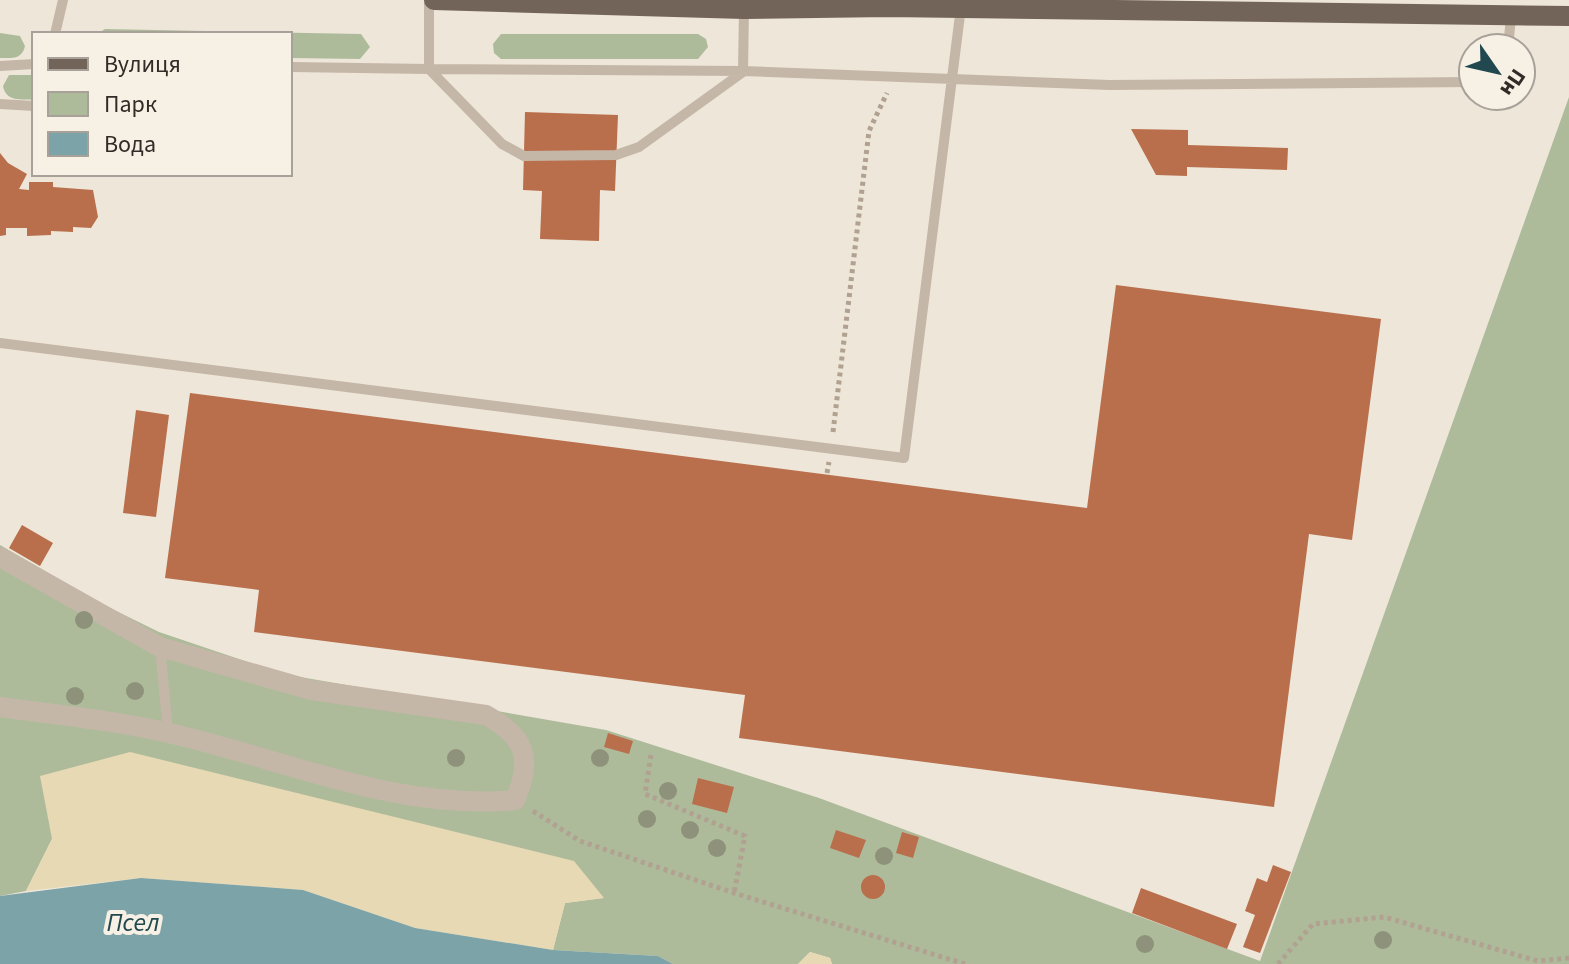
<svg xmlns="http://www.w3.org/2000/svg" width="1569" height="964" font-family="'Source Sans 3',sans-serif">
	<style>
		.green { fill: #aebb9b }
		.sand { fill: #e7d9b3 }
		.water { fill: #7ba3a8 }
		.building { fill: #b96f4c }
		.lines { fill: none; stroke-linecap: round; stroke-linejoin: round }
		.path { stroke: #b0a191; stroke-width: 5; stroke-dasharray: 4 4; stroke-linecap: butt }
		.service { stroke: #c5b7a7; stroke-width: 10 }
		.minor { stroke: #c5b7a7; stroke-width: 20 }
		.primary { stroke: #736459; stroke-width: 20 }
		.tree { fill: #8e927a }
		.labels { text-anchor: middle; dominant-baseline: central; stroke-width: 8; stroke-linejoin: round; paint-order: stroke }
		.water-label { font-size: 26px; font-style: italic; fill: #21484f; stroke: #f7f0e5 }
	</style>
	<rect width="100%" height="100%" fill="#eee6d9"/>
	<!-- green -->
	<path class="green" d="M105,29L361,34L370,47L360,59L290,58V34H97Z
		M0,33L20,36L25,46C22,60 11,58 0,58Z
		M501,34H698L706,39L708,47L698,59H501L494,53L493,44Z
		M9,75H34V100C21,99 6,102 3,86Z
		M1569,97V964H832L830,958L810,952L798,964H673L658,956L553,950L565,903L603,898L52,839L26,891L0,896V545L102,604L159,632L283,674L606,730L819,798L1260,961Z"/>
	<!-- sand -->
	<path class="sand" d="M130,752L574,861L604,898L565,903L553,950L415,928L303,890L141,878L26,891L52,839L40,776Z
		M810,952L830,958L832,964H798Z"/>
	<!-- water -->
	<path class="water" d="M141,878L303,890L415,928L553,950L658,956L673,964H0V896Z"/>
	<!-- building -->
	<path class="building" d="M525,112L618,115L615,191L600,190L599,241L540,239L542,191L523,190Z
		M1131,129L1188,130V145L1288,148L1287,170L1187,167V176L1156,175Z
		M0,153L8,163L27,174L19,189L29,190V182H53V187L93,190L98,217L91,228L73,227V232L51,231V235L27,236V228H6V235L0,236Z
		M1116,285L1381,319L1352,540L1309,534L1274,807L739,738L745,695L254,632L259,590L165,578L190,393L1087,508Z
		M136,410L169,415L156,517L123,513Z
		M22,525L53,543L40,566L9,548Z
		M608,733L633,741L629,754L604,747Z
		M698,778L734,787L727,813L692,804Z
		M836,830L866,840L859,858L830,848Z
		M902,832L919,837L913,858L896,853Z
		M1273,865L1291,872L1260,953L1243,947L1255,915L1245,911L1257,878L1267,882Z
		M861 887a12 12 0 1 1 24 0a12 12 0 1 1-24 0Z
		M1141,888L1237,924L1227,949L1132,913Z"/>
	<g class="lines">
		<!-- path -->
		<path class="path" d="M833,432L869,131L887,93
			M827,473L829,462
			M651,755L645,794L745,836L734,893
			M533,811L580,841L734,893L965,964
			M1278,964L1313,924L1384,917L1538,961L1569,958"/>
		<!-- service -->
		<path class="service" d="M55,34L63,0
			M1508,48L1511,17
			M0,66L34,64
			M290,67L429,69V0
			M429,69L743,71L1110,85L1473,82
			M429,69L502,144L524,156L616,155L639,147L743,72
			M743,71L744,9
			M0,104L34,106
			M0,343L904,458L961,7
			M160,647L168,732"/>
		<!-- minor -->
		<path class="minor" d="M0,557L160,647L311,690L486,715C526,737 533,759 515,800C397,811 283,759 169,733C114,720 56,715 0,707"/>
		<!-- primary -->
		<path class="primary" d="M434,0L744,9L888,7L1569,16"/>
	</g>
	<!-- trees -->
	<g class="tree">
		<circle cx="84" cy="620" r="9"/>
		<circle cx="135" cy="691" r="9"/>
		<circle cx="75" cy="696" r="9"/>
		<circle cx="456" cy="758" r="9"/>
		<circle cx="600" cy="758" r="9"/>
		<circle cx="668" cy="791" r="9"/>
		<circle cx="647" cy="819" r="9"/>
		<circle cx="690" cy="830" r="9"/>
		<circle cx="717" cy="848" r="9"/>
		<circle cx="884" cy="856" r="9"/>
		<circle cx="1383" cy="940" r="9"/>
		<circle cx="1145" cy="944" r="9"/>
	</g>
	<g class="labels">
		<!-- water labels -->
		<g class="water-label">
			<text x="133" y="922">Псел</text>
		</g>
	</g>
	<!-- legend -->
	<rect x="32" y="32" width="260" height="144" fill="#f7f0e5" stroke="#a8a199" stroke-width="2"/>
	<rect x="48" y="58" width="40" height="12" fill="#736459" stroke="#a8a199" stroke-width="2"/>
	<text x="104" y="72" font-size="24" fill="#322b27">Вулиця</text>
	<rect x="48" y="92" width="40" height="24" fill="#aebb9b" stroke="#a8a199" stroke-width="2"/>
	<text x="104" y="112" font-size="24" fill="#322b27">Парк</text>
	<rect x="48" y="132" width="40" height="24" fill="#7ba3a8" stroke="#a8a199" stroke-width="2"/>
	<text x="104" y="152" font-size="24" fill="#322b27">Вода</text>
	<!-- north arrow -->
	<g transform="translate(1497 72) rotate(124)"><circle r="38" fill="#f7f0e5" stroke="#a8a199" stroke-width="2"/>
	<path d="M0-6L14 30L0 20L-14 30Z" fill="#21484f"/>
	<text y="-12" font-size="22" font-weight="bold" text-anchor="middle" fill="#322b27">Пн</text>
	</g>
</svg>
